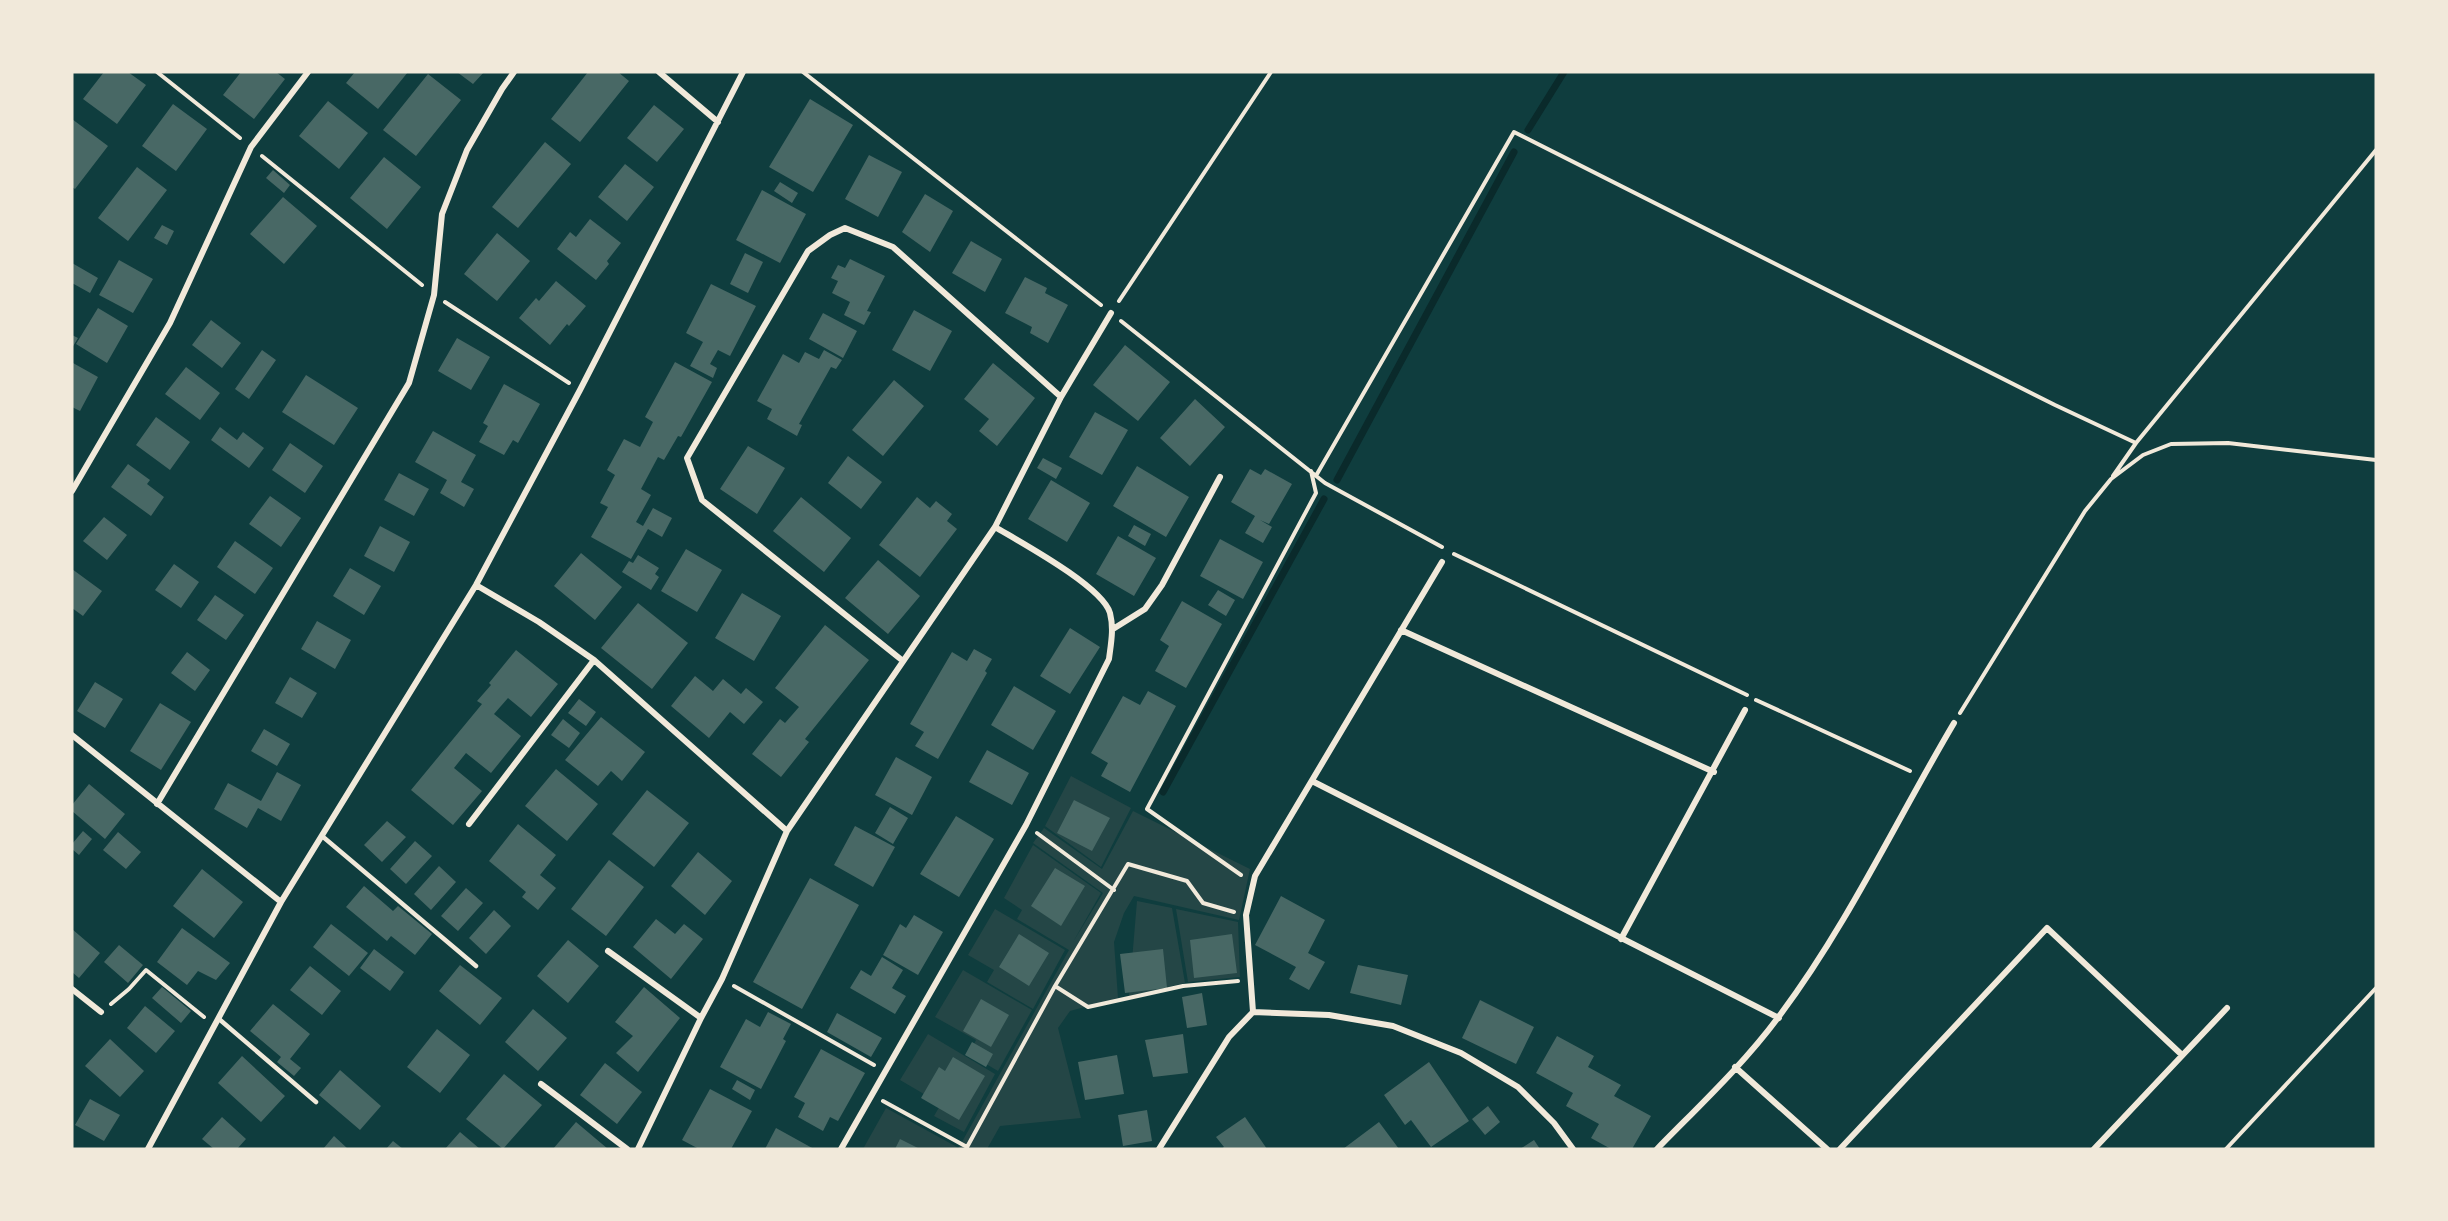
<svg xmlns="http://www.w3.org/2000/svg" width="2448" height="1221" font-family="'Source Sans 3',sans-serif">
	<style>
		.green { fill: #244646 }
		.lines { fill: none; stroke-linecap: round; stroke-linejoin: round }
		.stream { stroke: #0a2a2b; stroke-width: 7 }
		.building { fill: #486865 }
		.path { stroke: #f1e9da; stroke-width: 4 }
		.service { stroke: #f1e9da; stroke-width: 4.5 }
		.minor { stroke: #f1e9da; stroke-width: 6 }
	</style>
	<rect width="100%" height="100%" fill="#0f3d3e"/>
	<!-- green -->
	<path class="green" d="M1071,776L1131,808L1101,867L1045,826Z
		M1133,811L1250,869L1239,920L1134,896L1124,913L1114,942L1118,998L1070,1011L1058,1028L1081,1118L1000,1126L987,1149H958L1069,950L1017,919L1022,910L1004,898L1033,845L1101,893L1073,942L1103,893L1033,843L1044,828L1102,869Z
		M1137,901L1172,908L1185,983L1129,996Z
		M995,909L1065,950L1033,1009L987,982L994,970L968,955Z
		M1176,909L1238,922L1240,977L1188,982Z
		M963,970L1032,1010L998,1071L969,1054L976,1040L935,1017Z
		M928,1034L995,1074L964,1132L934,1116L941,1104L900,1080Z
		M886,1108L957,1147L956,1149H863Z"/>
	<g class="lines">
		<!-- stream -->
		<path class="stream" d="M1528,130L1564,72
			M1337,480L1514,152
			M1163,792L1324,499"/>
	</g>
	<!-- building -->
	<path class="building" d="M104,72H128L146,85L117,124L83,99Z
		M241,72H276L285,79L254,119L223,95Z
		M355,72H408L378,109L346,83Z
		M457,72H484L473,84Z
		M588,72H618L629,81L580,142L551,119Z
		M428,74L461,100L416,156L383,130Z
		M810,99L853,125L813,192L769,167Z
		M328,101L368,133L339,169L299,136Z
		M173,104L207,129L176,171L142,146Z
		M654,105L684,129L657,162L627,138Z
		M72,119L108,146L75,189L72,187Z
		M545,142L571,164L518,228L492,207Z
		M869,155L902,172L878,217L845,199Z
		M384,157L421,187L387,229L350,198Z
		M625,164L654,187L627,221L598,197Z
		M137,167L167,190L128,241L98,218Z
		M273,170L290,185L284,193L266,178Z
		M780,182L798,193L792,203L774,191Z
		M762,190L806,214L780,263L736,240Z
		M925,194L953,211L930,252L902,232Z
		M283,197L317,226L284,264L250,234Z
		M590,219L621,243L607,261L609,264L596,280L557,249L570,232L576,237Z
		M162,225L174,231L167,245L154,238Z
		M497,233L530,261L497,301L464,274Z
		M971,241L1002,259L985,292L952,273Z
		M745,253L763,262L748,293L730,284Z
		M850,259L885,276L867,311L871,312L864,325L844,315L850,302L832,293L838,281L831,278L838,265L845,268Z
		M119,260L153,279L133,313L99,295Z
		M72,263L98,278L90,293L72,283Z
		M1025,277L1047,288L1045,293L1068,305L1048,343L1030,333L1032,327L1005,313Z
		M556,281L586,306L569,326L567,324L550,345L519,318L536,298L539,301Z
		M711,284L756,306L730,356L718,350L710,364L717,368L713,378L690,366L703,342L686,333Z
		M98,308L128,326L107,363L76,344Z
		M914,310L952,331L930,371L892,350Z
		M823,313L857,331L843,358L809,339Z
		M211,320L241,343L222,368L192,345Z
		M72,335L78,338L72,348Z
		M457,338L490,357L471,390L438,371Z
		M1125,345L1170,382L1138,421L1093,385Z
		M262,350L276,360L249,399L235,389Z
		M824,350L842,360L836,369L831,367L799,424L802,425L797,436L767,419L772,409L757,401L783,354L799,363L805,352L819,359Z
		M675,362L712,382L681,437L678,436L664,460L658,457L641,489L651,495L636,522L643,526L653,508L672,518L662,537L648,529L631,559L591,537L608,507L600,503L615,475L607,470L624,439L640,447L653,422L645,417Z
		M73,363L98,377L80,411L72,407Z
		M993,363L1035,398L997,446L979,431L989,419L964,399Z
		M186,367L220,393L200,420L165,394Z
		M306,375L358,408L334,445L282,412Z
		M894,380L924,406L883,456L852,430Z
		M504,384L540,404L518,443L513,440L504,455L479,442L488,426L483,423Z
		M1195,399L1225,427L1190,466L1160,438Z
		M1095,412L1128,430L1102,475L1069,457Z
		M156,417L190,442L170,470L136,445Z
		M220,427L237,440L243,432L264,448L249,468L211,440Z
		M433,431L476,455L461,482L474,489L464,507L440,493L447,480L415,462Z
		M290,443L323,466L305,493L272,470Z
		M748,446L785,468L757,514L720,489Z
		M848,456L882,482L861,509L828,483Z
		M1043,458L1062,468L1056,479L1037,468Z
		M128,464L150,480L147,484L164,497L151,516L111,487Z
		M1137,466L1189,497L1166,537L1113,506Z
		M1250,469L1261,475L1265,469L1292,484L1269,524L1260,520L1272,527L1263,543L1245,533L1255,516L1231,502Z
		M399,473L429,489L414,516L384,500Z
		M1051,480L1090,503L1067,542L1028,519Z
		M270,496L301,518L281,547L249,524Z
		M801,497L851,538L824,572L773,531Z
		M917,497L930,508L936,501L952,514L947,521L957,529L920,577L879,545Z
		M104,517L127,535L107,560L83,541Z
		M1134,525L1151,534L1145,546L1128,536Z
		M380,526L410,542L394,572L364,556Z
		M1118,536L1156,558L1134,596L1096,574Z
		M1220,539L1263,562L1243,599L1200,576Z
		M235,541L273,568L255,594L217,567Z
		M686,549L722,570L697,612L661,591Z
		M581,553L622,587L595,620L554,586Z
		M638,555L659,568L655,574L659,577L651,590L622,572L629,561L633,563Z
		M878,560L920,596L888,634L845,598Z
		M174,564L199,582L181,608L155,590Z
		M350,568L381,586L364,615L333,596Z
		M72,569L102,591L83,616L72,608Z
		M1218,590L1235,600L1226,616L1208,605Z
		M742,593L781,616L754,661L715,638Z
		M215,595L244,615L226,640L197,620Z
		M1182,601L1222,624L1186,688L1155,671L1169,646L1160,640Z
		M638,603L688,643L652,689L601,648Z
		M317,621L351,640L335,669L301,649Z
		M825,625L869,660L805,739L809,742L781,777L752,754L780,719L785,723L799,707L775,688Z
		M1070,628L1100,647L1070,694L1040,676Z
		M974,649L992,659L985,671L987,673L938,759L915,746L924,732L910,724L952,652L967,661Z
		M516,650L558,684L531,717L508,698L494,714L521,736L491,773L466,753L454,768L482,791L453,825L411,790L482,704L477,701L491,685L489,683Z
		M187,652L210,670L195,691L171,673Z
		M695,676L713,691L723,679L741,694L746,688L763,702L744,724L730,712L709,738L671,706Z
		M290,677L317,693L302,718L275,703Z
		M95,682L123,699L105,728L77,711Z
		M1014,686L1056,711L1033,750L991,725Z
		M1148,691L1176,706L1130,792L1101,776L1108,763L1091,753L1123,696L1140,705Z
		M579,699L596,712L586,726L568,713Z
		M160,703L191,722L161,770L130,751Z
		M601,717L645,752L622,781L611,771L598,786L565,760Z
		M563,719L580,733L569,748L551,735Z
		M264,729L290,744L277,766L251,751Z
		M987,750L1029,773L1012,805L969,782Z
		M896,757L932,777L912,815L875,795Z
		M556,769L598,804L567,841L525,806Z
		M277,772L301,785L281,821L258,808L247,828L214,809L228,783L261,801Z
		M89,784L125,814L105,839L72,811V805Z
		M647,790L689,823L654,867L612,834Z
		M1074,800L1110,818L1092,851L1057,833Z
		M890,807L908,818L893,844L875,833Z
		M956,816L994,839L959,897L920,874Z
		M387,821L406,837L382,862L364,845Z
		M518,824L556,855L540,875L556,888L538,910L522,897L526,892L489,861Z
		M855,826L895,847L873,887L834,865Z
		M83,831L92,839L79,855L72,849V844Z
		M118,832L141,852L126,869L103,850Z
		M415,841L432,856L406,884L390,869Z
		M698,852L732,881L705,915L671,886Z
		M609,860L644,887L606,936L571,909Z
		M439,866L456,882L431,910L414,894Z
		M1055,868L1085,886L1061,926L1031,906Z
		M202,869L243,902L214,938L173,906Z
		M810,878L859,905L802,1009L753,982Z
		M364,886L393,911L398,906L432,934L415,955L391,936L387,941L346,907Z
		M466,888L483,903L458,931L441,916Z
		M1281,896L1325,920L1308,953L1325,962L1309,990L1289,979L1296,967L1255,945Z
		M494,910L511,926L486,954L469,938Z
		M914,915L943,932L918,975L883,955L900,924L906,928Z
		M656,919L675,934L684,924L703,939L671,979L633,947Z
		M331,924L368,953L349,976L313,947Z
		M182,928L230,963L216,980L198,971L187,985L157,962Z
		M72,929L100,953L79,978L72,972Z
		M1019,934L1049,953L1029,986L999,967Z
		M1232,934L1237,973L1194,978L1190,940Z
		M568,940L599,966L568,1003L537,976Z
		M119,945L143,965L128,983L104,962Z
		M374,949L404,972L390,991L360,968Z
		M1163,949L1167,988L1125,993L1120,954Z
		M882,957L903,970L892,988L906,996L895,1014L850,988L861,970L871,976Z
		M460,965L502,998L480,1025L439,991Z
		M1358,965L1408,975L1401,1005L1350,993Z
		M310,966L341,991L322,1015L290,990Z
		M162,987L191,1011L181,1023L152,998Z
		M644,987L680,1018L638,1072L616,1053L633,1036L615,1022Z
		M1202,993L1207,1025L1187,1028L1182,997Z
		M981,999L1009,1015L991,1047L963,1031Z
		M1480,1000L1534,1027L1516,1064L1462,1038Z
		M273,1004L310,1034L290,1059L301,1068L294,1076L277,1062L281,1057L250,1031Z
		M145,1006L175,1031L156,1053L127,1028Z
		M533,1009L567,1038L538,1071L505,1042Z
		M768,1012L791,1024L783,1039L786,1041L761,1089L720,1067L746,1019L760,1027Z
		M837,1013L882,1038L871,1057L827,1032Z
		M437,1029L470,1055L440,1093L407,1067Z
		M1183,1034L1188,1073L1153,1077L1145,1040Z
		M1557,1036L1594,1056L1588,1067L1621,1085L1614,1096L1651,1116L1632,1149H1611L1591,1138L1599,1124L1566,1106L1573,1093L1536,1073Z
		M110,1039L144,1071L120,1097L85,1066Z
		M972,1042L993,1054L986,1067L965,1055Z
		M821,1049L865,1073L838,1121L830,1117L823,1131L798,1117L805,1103L794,1097Z
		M1117,1055L1124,1094L1085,1100L1078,1062Z
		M242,1056L285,1096L261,1122L218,1083Z
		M953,1057L985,1076L959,1120L921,1098L939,1067L945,1071Z
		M1429,1062L1469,1121L1431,1147L1411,1120L1405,1125L1384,1095Z
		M605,1063L642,1092L617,1124L580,1095Z
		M340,1070L381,1106L360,1130L319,1095Z
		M504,1074L542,1105L503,1149L466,1119Z
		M737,1080L755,1090L750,1100L732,1089Z
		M710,1089L752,1111L731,1149H699L682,1140Z
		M90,1099L120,1115L104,1141L75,1125Z
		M1488,1106L1500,1122L1485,1135L1472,1119Z
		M1147,1110L1152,1141L1123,1146L1118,1115Z
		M222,1117L246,1139L237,1149H214L202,1139Z
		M1245,1117L1267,1149H1221L1224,1147L1216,1137Z
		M576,1122L608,1149H553Z
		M1379,1122L1399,1149H1343Z
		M776,1128L814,1149H765Z
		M460,1132L480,1149H445Z
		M334,1136L348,1149H323Z
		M900,1139L920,1149H895Z
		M1534,1140L1540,1149H1520Z
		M393,1141L403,1149H386Z"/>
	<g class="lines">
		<!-- path -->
		<path class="path" d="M157,72L240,138
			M803,72L1101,305
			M262,156L422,285
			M1119,301L1271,72
			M445,302L569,383
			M1121,321L1325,483L1442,547
			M1317,474L1514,132L2055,405L2136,443
			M2113,476L2136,443L2376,150
			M1454,554L1747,695
			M1756,700L1910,771
			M1960,713L2085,511L2111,479L2143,455L2171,444L2228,443L2376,460
			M1037,833L1114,890
			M1241,875L1147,809L1316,493L1311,471
			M734,986L874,1065
			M1055,986L1088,1007L1183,986L1238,981
			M111,1004L129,989L146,970L204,1017
			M883,1101L967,1147
			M966,1149L1055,986L1128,864L1187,881L1203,903L1234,912
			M2226,1149L2376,988"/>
		<!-- service -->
		<path class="service" d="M322,836L476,966
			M219,1019L316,1102"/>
		<!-- minor -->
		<path class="minor" d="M659,72L718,122
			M72,491L170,323L251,147L308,72
			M476,585L539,622L594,660L787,831
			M1113,629L1145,609L1162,585L1220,477
			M1401,630L1714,772
			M903,661L702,500L687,458L808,251L830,235L845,228L893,247L1061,397
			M72,735L281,902
			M1312,781L1779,1018
			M157,804L409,383L434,295L442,214L467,150L502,89L514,72
			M469,824L594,660
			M1621,939L1745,710
			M608,951L701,1018
			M72,989L101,1012
			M1253,1012L1246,915L1255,876L1442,562
			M1735,1067L1827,1149
			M541,1084L627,1149
			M148,1149L281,902L476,585L580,390L743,72
			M638,1149L701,1018L722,979L787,831L995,527L1061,397L1111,313
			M841,1149L1026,825L1109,659C1111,643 1114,629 1110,613C1102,586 1020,542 995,527
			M1159,1149L1229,1037L1253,1012L1329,1015L1393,1026L1461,1053L1518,1087L1554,1123L1573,1149
			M1657,1149C1699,1106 1744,1064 1780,1015C1848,924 1896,821 1954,723
			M1840,1149L2047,928L2182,1055
			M2094,1149L2227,1008"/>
	</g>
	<!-- border -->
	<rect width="2448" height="1221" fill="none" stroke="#f1e9da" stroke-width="147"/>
</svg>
